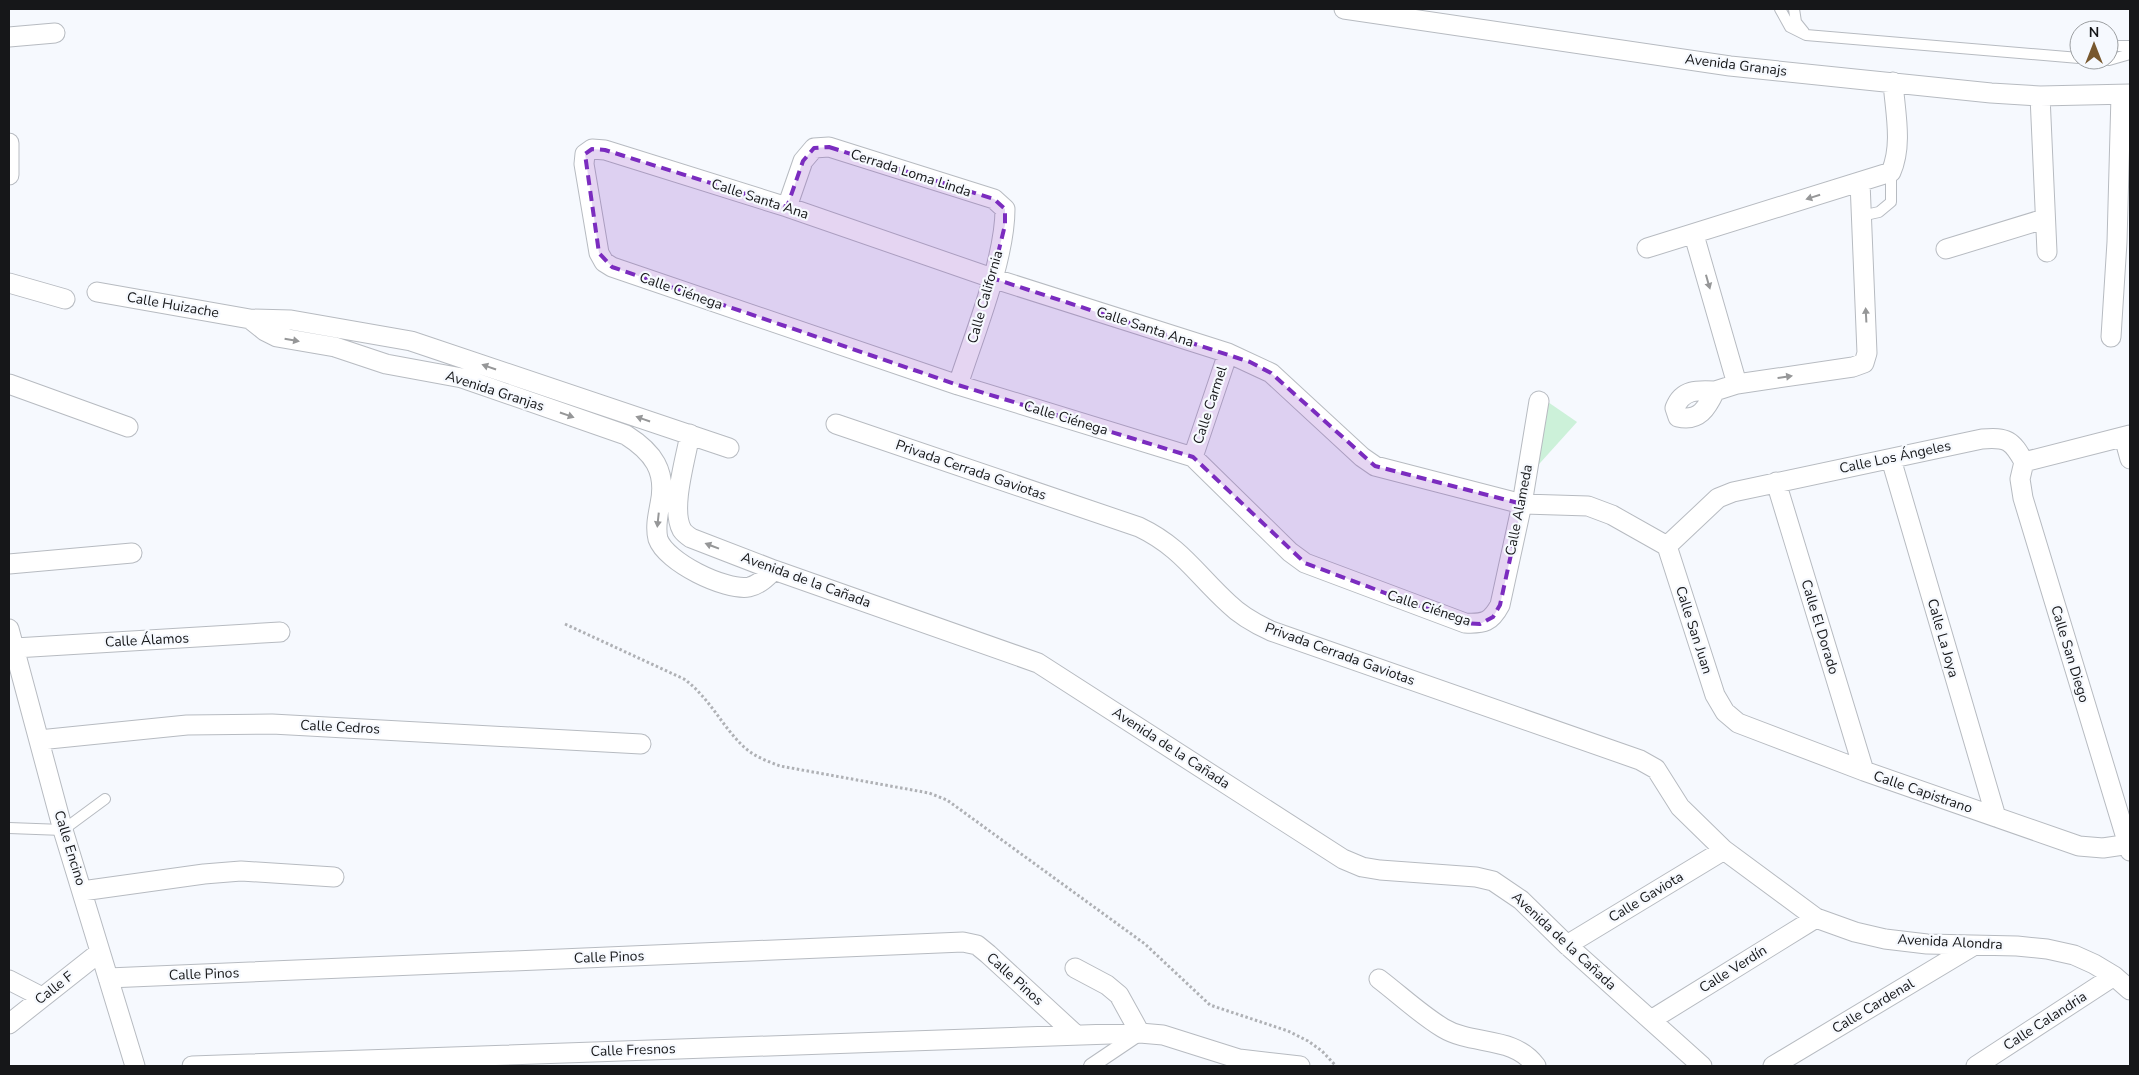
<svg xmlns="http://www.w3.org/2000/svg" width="2139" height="1075" font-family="'Nunito Sans',sans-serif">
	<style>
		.green { fill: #ccf1d9 }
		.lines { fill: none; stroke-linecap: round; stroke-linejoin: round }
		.service-casing { stroke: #b7bbc1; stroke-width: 12 }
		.pedestrian-casing { stroke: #b7bbc1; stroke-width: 16 }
		.minor-casing { stroke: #b7bbc1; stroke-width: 21 }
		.path { stroke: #afb1b5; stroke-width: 3; stroke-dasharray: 2.5 2.5; stroke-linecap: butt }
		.service { stroke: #fff; stroke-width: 10 }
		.pedestrian { stroke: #fff; stroke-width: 14 }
		.minor { stroke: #fff; stroke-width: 19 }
		.oneway { fill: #969798 }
		.marked { fill: #7b2cbf; fill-opacity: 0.2; stroke: #7b2cbf; stroke-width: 4; stroke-dasharray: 10 6; stroke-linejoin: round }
		.labels { text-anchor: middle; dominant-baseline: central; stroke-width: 4.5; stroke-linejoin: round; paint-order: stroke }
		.street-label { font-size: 14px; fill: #161719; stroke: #f6f9fe }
	</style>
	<rect width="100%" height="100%" fill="#f6f9fe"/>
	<!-- green -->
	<path class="green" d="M1545,400L1577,422L1531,473Z"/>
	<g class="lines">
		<!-- service casing -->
		<g class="service-casing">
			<path id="service" d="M1780,9L1790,27L1806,35L2079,58
				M1794,9L1796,22L1804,32
				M2109,46H2130
				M2109,60L2130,54
				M1861,216L1879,212L1891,202V172
				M9,828L63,830L105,799"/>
		</g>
		<!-- pedestrian casing -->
		<g class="pedestrian-casing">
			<path id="pedestrian" d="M1091,1066L1140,1033"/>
		</g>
		<!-- minor casing -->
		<g class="minor-casing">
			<path id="minor" d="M1344,9L1730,66L1991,93L2040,96L2130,94
				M9,37L55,33
				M2040,96L2047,252
				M9,143V175
				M787,207L803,161L814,148L829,147L994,199L1005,209C1005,260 974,335 958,385
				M1694,235L1737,384
				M1647,248L1891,172C1903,145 1895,111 1893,82
				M1946,249L2044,219
				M9,283L65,299
				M97,292L250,319L291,320L411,341L729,448
				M250,319L265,331L277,337L335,347L386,364L462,378L626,435C653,452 667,471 660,504C658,515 655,527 658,539C666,562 725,591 749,587C759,585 767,577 774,570
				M2111,337L2117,242L2121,95
				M9,384L128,427
				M1715,391C1698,390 1682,389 1675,408L1678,417C1699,422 1707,408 1715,391L1737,384L1853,367L1864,363L1867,353L1860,182
				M1539,401L1522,504L1500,605C1491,622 1484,624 1465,623L1305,563L1290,552L1193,457L958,385L612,267L604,262L599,253L584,164L585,154L592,149L605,150L787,207L992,278L1228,353L1271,373L1362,457L1375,466L1522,504L1588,506L1612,515L1667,546
				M836,424L1139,527C1181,547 1196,574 1229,604C1241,616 1256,624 1271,631L1640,760L1656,769L1680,807L1724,850L1816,918L1855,932L1885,939L1927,944L2017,946L2047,949L2074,955L2094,964L2114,976L2130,990
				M690,434C686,458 670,509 682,530C684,533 688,536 691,538L774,570L1038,663L1343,859L1362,867L1380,870L1476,877L1493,881L1521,900L1567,945L1702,1066
				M2124,437L2130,459
				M1193,457L1228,353
				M1891,459L1996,817
				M2024,462L2020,479L2023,498L2130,851
				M1776,482L1864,771
				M1667,546L1715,695L1725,712L1738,723L1864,771L2079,846L2103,848L2130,844
				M1667,546L1718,498L1733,492L1982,439C2007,437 2012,440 2024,462L2130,435
				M9,564L132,553
				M9,629L63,830L135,1066
				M15,648L280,632
				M39,740L187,725L272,724L641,744
				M82,891L204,874L241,871L334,877
				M1567,945L1724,850
				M1075,968L1107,985L1119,995L1140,1033
				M108,978L963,942L977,945L988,954L1075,1034
				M1379,979C1400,995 1420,1014 1443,1028C1473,1046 1513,1035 1536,1066
				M9,980L42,997
				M1651,1020L1816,918
				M9,1024L100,952
				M192,1066L1140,1033L1163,1035L1239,1059L1300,1066
				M1773,1066L1973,946
				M1976,1066L2114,976"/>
		</g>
		<!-- path -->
		<path class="path" d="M565,624L684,679C709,697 721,725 743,746C753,756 767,761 780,766L929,793L947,800L1145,944L1210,1005L1288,1031L1308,1041L1322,1051L1336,1066"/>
		<!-- service -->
		<use href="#service" class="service"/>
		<!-- pedestrian -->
		<use href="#pedestrian" class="pedestrian"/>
		<!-- minor -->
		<use href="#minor" class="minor"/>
	</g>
	<!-- one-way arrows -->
	<defs><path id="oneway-solid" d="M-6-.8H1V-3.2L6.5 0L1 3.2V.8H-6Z" transform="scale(1.25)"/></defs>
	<g class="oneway">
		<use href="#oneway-solid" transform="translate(1813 197) rotate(162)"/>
		<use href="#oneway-solid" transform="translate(1708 282) rotate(74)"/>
		<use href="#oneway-solid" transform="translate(1866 315) rotate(-93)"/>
		<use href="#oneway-solid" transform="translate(292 340) rotate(10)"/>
		<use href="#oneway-solid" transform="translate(489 367) rotate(-161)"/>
		<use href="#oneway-solid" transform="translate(1785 377) rotate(-8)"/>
		<use href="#oneway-solid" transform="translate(567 415) rotate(19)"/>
		<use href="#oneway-solid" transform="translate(643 419) rotate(-161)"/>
		<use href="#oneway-solid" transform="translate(658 520) rotate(96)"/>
		<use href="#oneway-solid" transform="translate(712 546) rotate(-159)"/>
	</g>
	<!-- marked area -->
	<path class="marked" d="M829,147L994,199L1005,209V225L992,278L1250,362L1271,373L1375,466L1522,504L1500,605L1493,617L1480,624L1465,623L1305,563L1193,457L958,385L612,267L599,253L585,154L592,149L605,150L787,207L803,161L814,148Z"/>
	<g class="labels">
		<!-- street labels -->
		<g class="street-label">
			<text transform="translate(1736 65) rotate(7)">Avenida Granajs</text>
			<text transform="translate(911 173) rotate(18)">Cerrada Loma Linda</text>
			<text transform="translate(760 199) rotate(18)">Calle Santa Ana</text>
			<text transform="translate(681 291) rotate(19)">Calle Ciénega</text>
			<text transform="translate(985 297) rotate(-74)">Calle California</text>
			<text transform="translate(173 305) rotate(10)">Calle Huizache</text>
			<text transform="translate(1145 327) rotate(18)">Calle Santa Ana</text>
			<text transform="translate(495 391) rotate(18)">Avenida Granjas</text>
			<text transform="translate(1210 405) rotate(-72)">Calle Carmel</text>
			<text transform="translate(1066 418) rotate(17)">Calle Ciénega</text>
			<text transform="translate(1895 457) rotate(-12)">Calle Los Ángeles</text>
			<text transform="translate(971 470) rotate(19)">Privada Cerrada Gaviotas</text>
			<text transform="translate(1519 510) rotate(-79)">Calle Alameda</text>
			<text transform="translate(806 580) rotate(20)">Avenida de la Cañada</text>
			<text transform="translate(1429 608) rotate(18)">Calle Ciénega</text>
			<text transform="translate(1820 627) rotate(73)">Calle El Dorado</text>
			<text transform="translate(1694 630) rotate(72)">Calle San Juan</text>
			<text transform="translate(1943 638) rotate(74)">Calle La Joya</text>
			<text transform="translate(147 640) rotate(-3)">Calle Álamos</text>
			<text transform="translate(1340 654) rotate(20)">Privada Cerrada Gaviotas</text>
			<text transform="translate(2070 654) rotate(73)">Calle San Diego</text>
			<text transform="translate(340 727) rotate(3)">Calle Cedros</text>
			<text transform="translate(1171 748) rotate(33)">Avenida de la Cañada</text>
			<text transform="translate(1923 792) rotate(19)">Calle Capistrano</text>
			<text transform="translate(70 848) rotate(73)">Calle Encino</text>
			<text transform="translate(1646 897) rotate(-31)">Calle Gaviota</text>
			<text transform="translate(1564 941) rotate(43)">Avenida de la Cañada</text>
			<text transform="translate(1950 942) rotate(3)">Avenida Alondra</text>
			<text transform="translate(609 957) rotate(-2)">Calle Pinos</text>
			<text transform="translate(1733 969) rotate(-32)">Calle Verdín</text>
			<text transform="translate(204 974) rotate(-2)">Calle Pinos</text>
			<text transform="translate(1015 979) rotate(42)">Calle Pinos</text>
			<text transform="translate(54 988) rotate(-38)">Calle F</text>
			<text transform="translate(1873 1006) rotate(-31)">Calle Cardenal</text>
			<text transform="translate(2045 1021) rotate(-33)">Calle Calandria</text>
			<text transform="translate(633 1050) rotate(-2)">Calle Fresnos</text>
		</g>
	</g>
	<!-- border -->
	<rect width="2139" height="1075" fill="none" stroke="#161719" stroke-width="20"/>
	<!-- north arrow -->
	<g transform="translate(2094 45)"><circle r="24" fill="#f6f9fe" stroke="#9c9fa2"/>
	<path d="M0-4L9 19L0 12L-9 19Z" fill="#78582e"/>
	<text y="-8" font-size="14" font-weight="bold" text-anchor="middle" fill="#161719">N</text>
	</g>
</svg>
